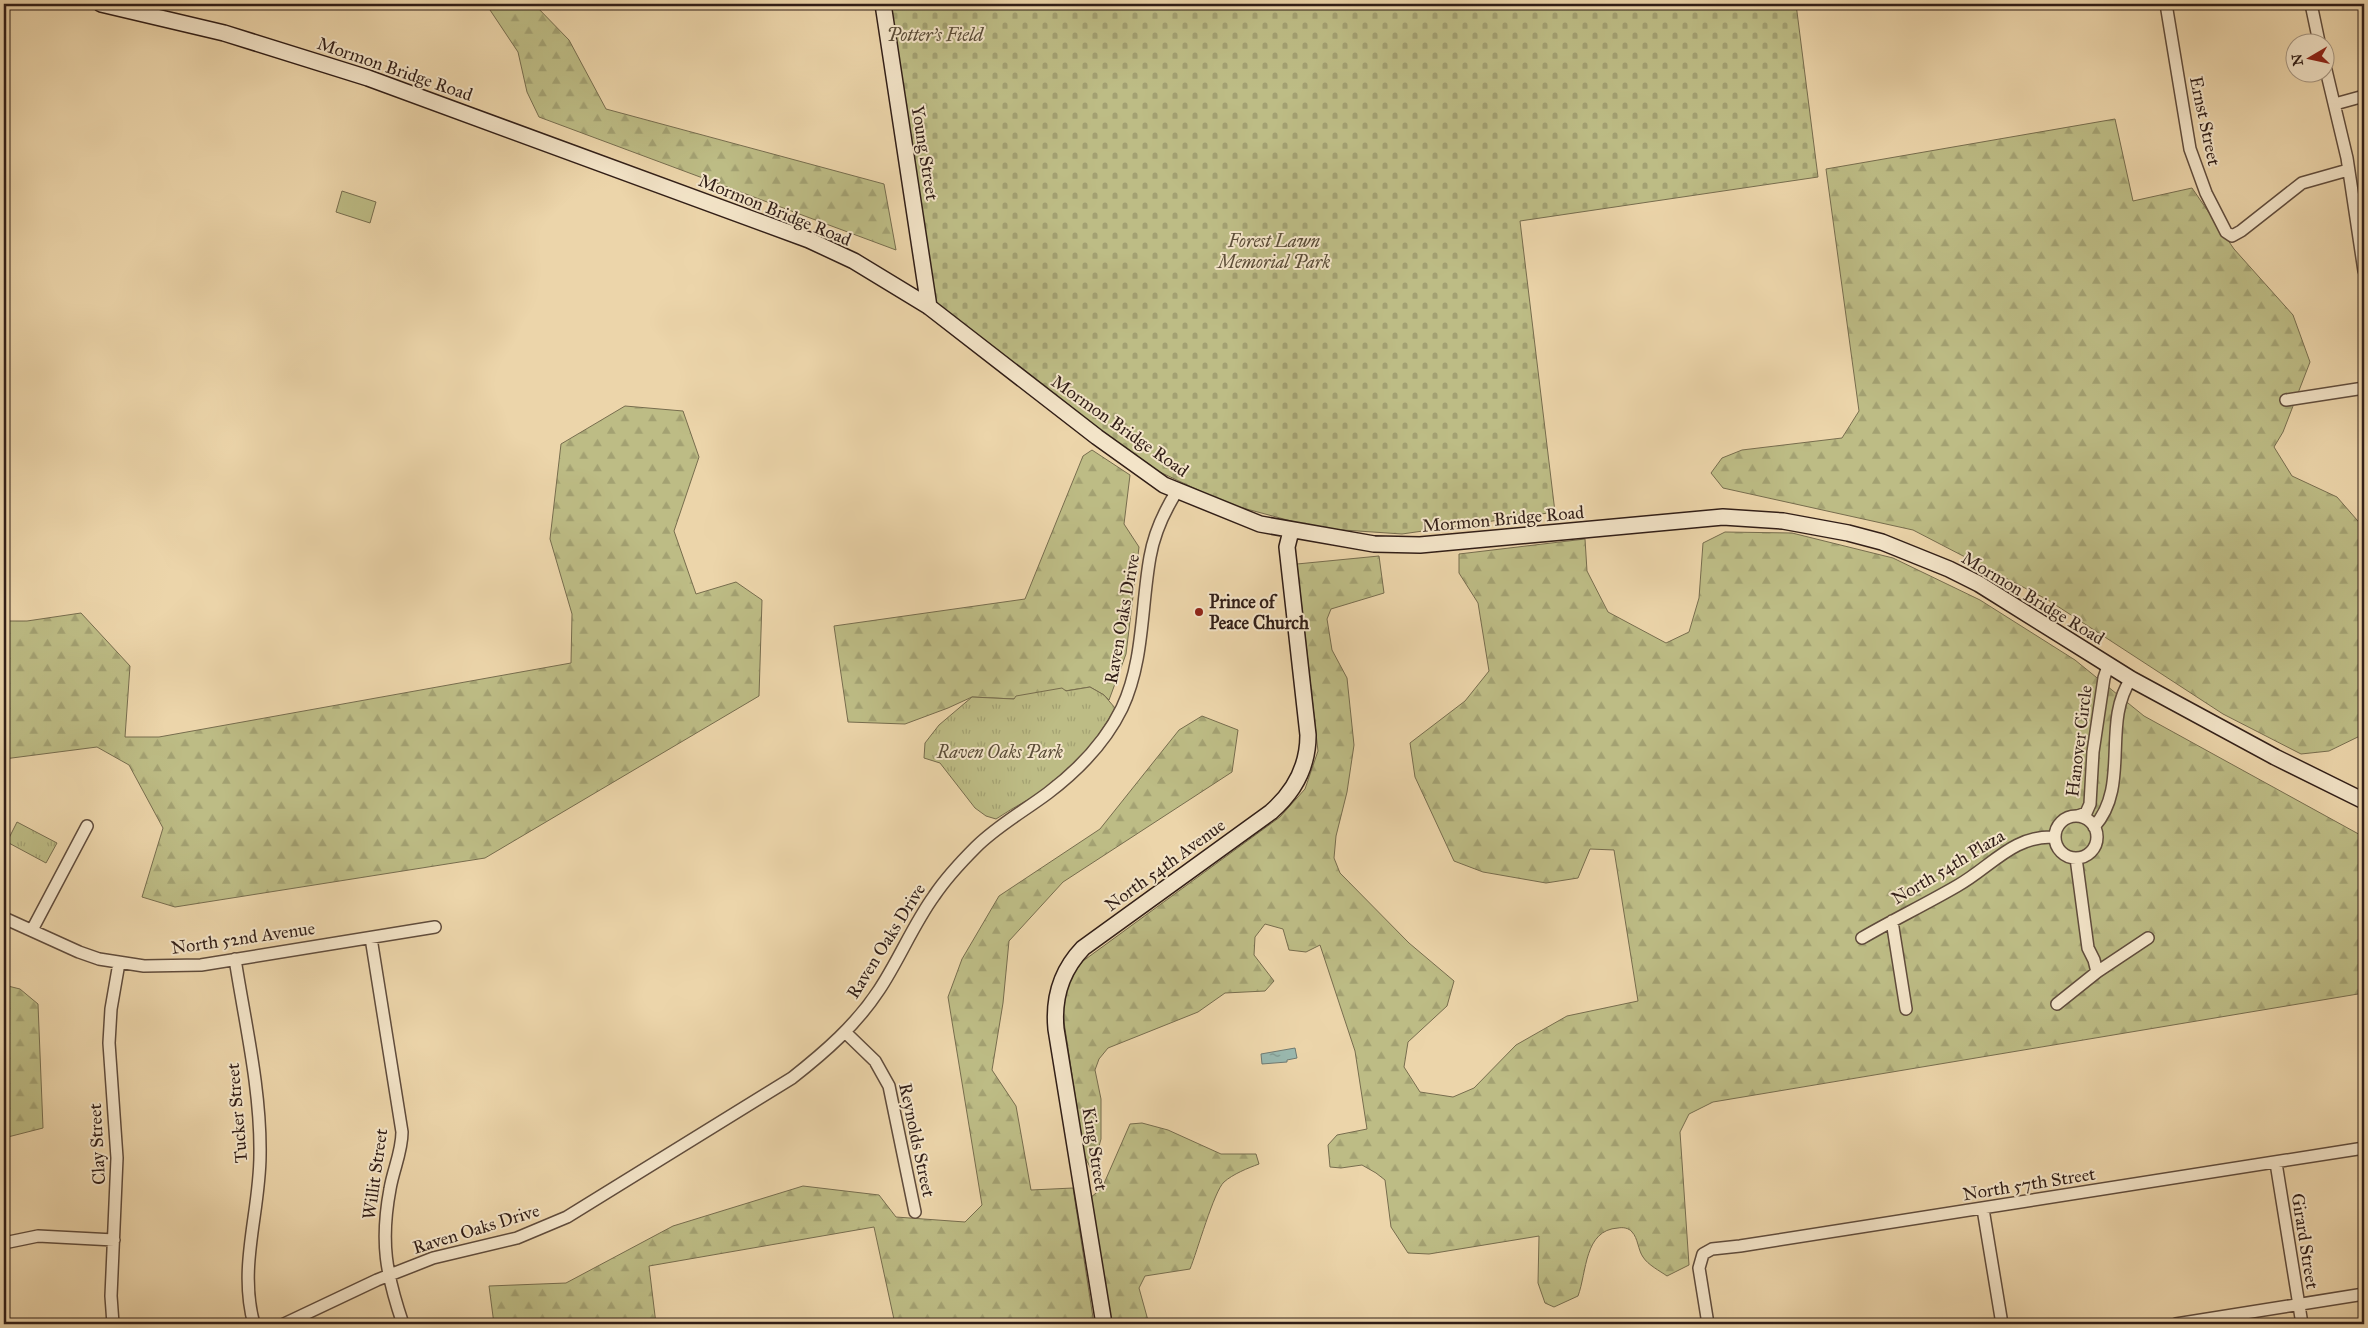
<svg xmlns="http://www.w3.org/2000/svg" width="2368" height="1328" font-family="'IM FELL Great Primer',serif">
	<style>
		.grass { fill: #bdbc85; stroke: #776d4e }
		.forest { fill: url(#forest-firs); stroke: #776d4e }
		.cemetery { fill: url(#cemetery-stones); stroke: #776d4e }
		.park { fill: url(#park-tufts); stroke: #776d4e }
		.water { fill: url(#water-ripples); stroke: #6f7a72 }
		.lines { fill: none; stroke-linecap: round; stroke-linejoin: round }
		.street-casing { stroke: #604c3c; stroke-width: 14 }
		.secondary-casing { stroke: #311e17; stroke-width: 18 }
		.street { stroke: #f3e4c8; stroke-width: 11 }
		.secondary { stroke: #f3e4c8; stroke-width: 15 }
		.poi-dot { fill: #8f2418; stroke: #f3e4c8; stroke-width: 2 }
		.labels { text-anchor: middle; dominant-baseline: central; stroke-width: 4; stroke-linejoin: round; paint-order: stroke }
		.park-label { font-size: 18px; font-style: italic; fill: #5b4d38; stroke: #f3e4c8 }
		.street-label { font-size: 18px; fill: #311e17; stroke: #f3e4c8 }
		.poi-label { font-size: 18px; font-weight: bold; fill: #311e17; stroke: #f3e4c8; text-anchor: start }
	</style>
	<defs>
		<pattern id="forest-firs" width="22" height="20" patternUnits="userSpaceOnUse" patternTransform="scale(1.25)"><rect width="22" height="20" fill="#bdbc85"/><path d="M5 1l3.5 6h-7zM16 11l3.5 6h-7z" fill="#a3a172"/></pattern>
		<pattern id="cemetery-stones" width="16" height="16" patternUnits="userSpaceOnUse" patternTransform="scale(1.25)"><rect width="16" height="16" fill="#bdbc85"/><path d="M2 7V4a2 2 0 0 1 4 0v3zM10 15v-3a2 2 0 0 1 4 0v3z" fill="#a3a172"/></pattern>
		<pattern id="park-tufts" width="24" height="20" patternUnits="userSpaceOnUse" patternTransform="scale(1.25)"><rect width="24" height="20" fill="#bdbc85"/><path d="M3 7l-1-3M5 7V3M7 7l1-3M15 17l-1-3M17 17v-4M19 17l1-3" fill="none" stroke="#a3a172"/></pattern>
		<pattern id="water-ripples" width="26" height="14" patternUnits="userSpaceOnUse" patternTransform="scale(1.25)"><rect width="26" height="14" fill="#99b8ae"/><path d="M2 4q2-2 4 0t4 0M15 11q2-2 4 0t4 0" fill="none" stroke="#7d958d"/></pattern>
	</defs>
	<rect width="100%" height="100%" fill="#ecd5aa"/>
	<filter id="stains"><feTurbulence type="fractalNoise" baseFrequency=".004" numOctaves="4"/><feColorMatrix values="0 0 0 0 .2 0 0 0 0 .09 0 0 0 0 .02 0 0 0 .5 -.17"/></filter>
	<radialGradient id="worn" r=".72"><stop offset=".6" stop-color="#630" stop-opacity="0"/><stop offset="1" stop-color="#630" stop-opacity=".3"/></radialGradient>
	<!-- grass -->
	<path class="grass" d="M342,191L376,202L370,223L336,212Z"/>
	<!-- forest -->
	<path class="forest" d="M486,4H534L569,40L606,109L884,184L896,250L539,117L527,92L518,52Z
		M2115,119L2133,201L2192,188L2234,249L2293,315L2310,362L2283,432L2274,447L2292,476L2337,497L2364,528V734L2329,751L2301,754L2223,714L2048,600L1913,530L1723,488L1711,473L1722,458L1742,450L1842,438L1859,411L1826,169Z
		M625,406L683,411L699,457L674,531L696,594L736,582L762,600L759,696L485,858L175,907L142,897L163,828L129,765L97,747L4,759V621H27L81,613L130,666L125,737H159L571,663L572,614L550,539L561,444Z
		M1092,450L1130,475L1124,524L1139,547L1126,654L1109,700L1104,695L1090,687L1014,699L972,697L948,708L905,724L848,722L834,626L1025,599L1083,456Z
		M1725,532L1792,533L1893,558L1980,600L2075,660L2144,716L2364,837V993L1713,1102L1689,1114L1680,1132L1689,1265L1667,1276C1660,1271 1648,1265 1643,1257C1638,1250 1638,1238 1632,1232C1629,1228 1623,1227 1618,1228C1584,1230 1587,1272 1578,1296L1554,1307L1545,1303L1538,1283L1539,1236L1429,1254L1408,1253L1391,1227L1385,1180L1376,1173L1362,1165L1341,1168L1330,1167L1328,1145L1337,1135L1367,1129L1355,1051L1320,945L1306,952L1289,950L1283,929L1265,924L1255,937L1254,955L1274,981L1265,991L1225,993L1198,1012L1108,1048L1099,1059L1095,1070L1101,1099V1139L1092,1171L1084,1155L1063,1015L1067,982L1083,961L1280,817L1305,789L1318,751L1297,564L1379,556L1384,593L1331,609L1327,619L1332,650L1347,678L1354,745L1347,792L1336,836L1334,858L1340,873L1409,943L1454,981L1447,1006L1408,1042L1404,1067L1420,1092L1453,1097L1474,1088L1516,1045L1567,1016L1638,1001L1614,850L1590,849L1578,878L1546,883L1483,872L1454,861L1415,777L1410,743L1465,701L1489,671L1478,603L1459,573V554L1585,539L1587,571L1608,612L1666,643L1689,632L1699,598L1703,543Z
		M1202,716L1238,730L1232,772L1063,882L1009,941L1003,1003L992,1070L1016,1106L1031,1190L1073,1188L1094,1324H895L874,1227L649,1266L656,1324H494L489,1286L566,1283L673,1226L803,1186L879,1195L896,1217L965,1222L982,1205L948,997L962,959L999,896L1100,829L1179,730Z
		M4,985L20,989L38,1004L43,1128L4,1138Z
		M1142,1123L1168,1130L1221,1154H1256L1259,1164C1248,1168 1233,1174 1224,1182C1214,1191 1197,1252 1190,1269L1145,1276L1139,1288L1149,1324H1110L1090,1198L1102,1188L1130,1124Z"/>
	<!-- cemetery -->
	<path class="cemetery" d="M888,4H1796L1818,177L1520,221L1555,512L1402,534L1329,529L1306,525L1228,504L1147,466L933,302Z"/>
	<!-- park -->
	<path class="park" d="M1090,687L1104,695L1115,708C1100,736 1079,761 1055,782C1037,796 1015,806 996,819L986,816L975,808L940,763L924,758L925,743L939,725L972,697L1014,699L1016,696L1062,688L1066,691Z
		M17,822L57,843L46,863L7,842Z"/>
	<!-- water -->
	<path class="water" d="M1295,1048L1297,1058L1287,1060V1062L1262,1064L1261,1054Z"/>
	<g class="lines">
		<!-- street casing -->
		<g class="street-casing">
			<path id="street" d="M2166,4L2190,149L2206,193L2226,232L2232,236L2241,231L2302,183L2348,170
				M2311,4L2319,42
				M2326,70L2347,158L2364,271
				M2335,104L2364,96
				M2286,400L2364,388
				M2078,816L2086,813L2090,804L2093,752L2104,678L2108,666
				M2055 837a21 21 0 1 1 42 0a21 21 0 1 1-42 0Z
				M2094,827C2131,786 2101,723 2131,679
				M2076,858L2088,948L2094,960L2097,972
				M4,918L79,952L99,959L144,966L201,965L435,927
				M1892,921L1906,1009
				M32,930L87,826
				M371,938L402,1132C402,1152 393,1170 390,1189C380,1242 386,1274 403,1324
				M1862,938C1893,920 1926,904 1957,886C1991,867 2013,835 2055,837
				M235,959C245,1023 261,1090 260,1155C260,1212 238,1267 254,1324
				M2057,1004L2097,972L2148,938
				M845,1032L875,1061L889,1086L915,1212
				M2276,1163L2302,1324
				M1983,1209L2002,1324
				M4,1243L38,1236L114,1240
				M113,1324L111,1296L117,1158L109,1043L111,1009L119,963
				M284,1324L377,1280L433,1258L517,1238L567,1217L792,1078C825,1052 856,1025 879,990C899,960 913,925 934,896C946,878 961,862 976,847C997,826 1024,811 1048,793C1077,771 1106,741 1122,708C1144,661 1141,607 1150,557C1154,534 1165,510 1177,491
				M1708,1324L1699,1268L1703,1254L1712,1249L1740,1246L2364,1148
				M2176,1324L2364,1294"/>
		</g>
		<!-- secondary casing -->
		<g class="secondary-casing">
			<path id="secondary" d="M101,4L224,33L368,78L809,240L854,261L928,306L1097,437L1164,485L1260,524L1374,544L1420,545L1723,517L1783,521L1848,533L1882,542L1949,569L1979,584L2131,679L2275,757L2364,801
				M883,4L929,307
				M1104,1324L1056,1029C1053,998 1061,971 1083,948L1271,812C1294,792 1308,766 1308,735L1287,547L1291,531"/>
		</g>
		<!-- street -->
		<use href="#street" class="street"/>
		<!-- secondary -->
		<use href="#secondary" class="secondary"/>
	</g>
	<!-- markers -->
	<circle class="poi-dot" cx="1199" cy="612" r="5"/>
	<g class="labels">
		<!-- park labels -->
		<g class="park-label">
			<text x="935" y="35">Potter's Field</text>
			<text x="1274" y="241">Forest Lawn<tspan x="1274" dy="21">Memorial Park</tspan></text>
			<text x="1000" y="752">Raven Oaks Park</text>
		</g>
		<!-- street labels -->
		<g class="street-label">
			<text transform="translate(395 69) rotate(19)">Mormon Bridge Road</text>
			<text transform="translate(2205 121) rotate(78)">Ernst Street</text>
			<text transform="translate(925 153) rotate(81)">Young Street</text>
			<text transform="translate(775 210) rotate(22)">Mormon Bridge Road</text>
			<text transform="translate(1120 426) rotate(35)">Mormon Bridge Road</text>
			<text transform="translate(1503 519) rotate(-5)">Mormon Bridge Road</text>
			<text transform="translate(2033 598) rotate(31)">Mormon Bridge Road</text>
			<text transform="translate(1122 619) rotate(-80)">Raven Oaks Drive</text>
			<text transform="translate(2079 741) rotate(-83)">Hanover Circle</text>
			<text transform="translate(1165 865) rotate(-36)">North 54th Avenue</text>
			<text transform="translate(1948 867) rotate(-31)">North 54th Plaza</text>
			<text transform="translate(243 938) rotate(-8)">North 52nd Avenue</text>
			<text transform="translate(886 941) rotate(-58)">Raven Oaks Drive</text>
			<text transform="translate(237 1113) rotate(-95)">Tucker Street</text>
			<text transform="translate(917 1140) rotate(78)">Reynolds Street</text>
			<text transform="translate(97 1144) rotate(-93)">Clay Street</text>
			<text transform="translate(1095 1149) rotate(81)">King Street</text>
			<text transform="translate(375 1174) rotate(-82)">Willit Street</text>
			<text transform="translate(2029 1184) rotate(-9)">North 57th Street</text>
			<text transform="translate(476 1229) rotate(-17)">Raven Oaks Drive</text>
			<text transform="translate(2305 1241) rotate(81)">Girard Street</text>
		</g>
		<!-- poi labels -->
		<g class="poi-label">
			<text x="1209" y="602">Prince of<tspan x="1209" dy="21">Peace Church</tspan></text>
		</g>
	</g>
	<!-- margin -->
	<rect width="2368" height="1328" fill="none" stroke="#ecd5aa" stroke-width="20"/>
	<rect x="5" y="5" width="2358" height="1318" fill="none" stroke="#311e17" stroke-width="2.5"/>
	<rect x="10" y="10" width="2348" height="1308" fill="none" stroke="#311e17"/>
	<!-- north arrow -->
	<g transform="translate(2310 58) rotate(261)"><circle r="24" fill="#f3e4c8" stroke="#a59581"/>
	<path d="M0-4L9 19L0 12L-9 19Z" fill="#8f2418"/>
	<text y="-8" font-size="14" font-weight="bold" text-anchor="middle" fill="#311e17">N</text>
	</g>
	<rect width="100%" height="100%" filter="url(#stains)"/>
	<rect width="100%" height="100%" fill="url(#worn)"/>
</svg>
